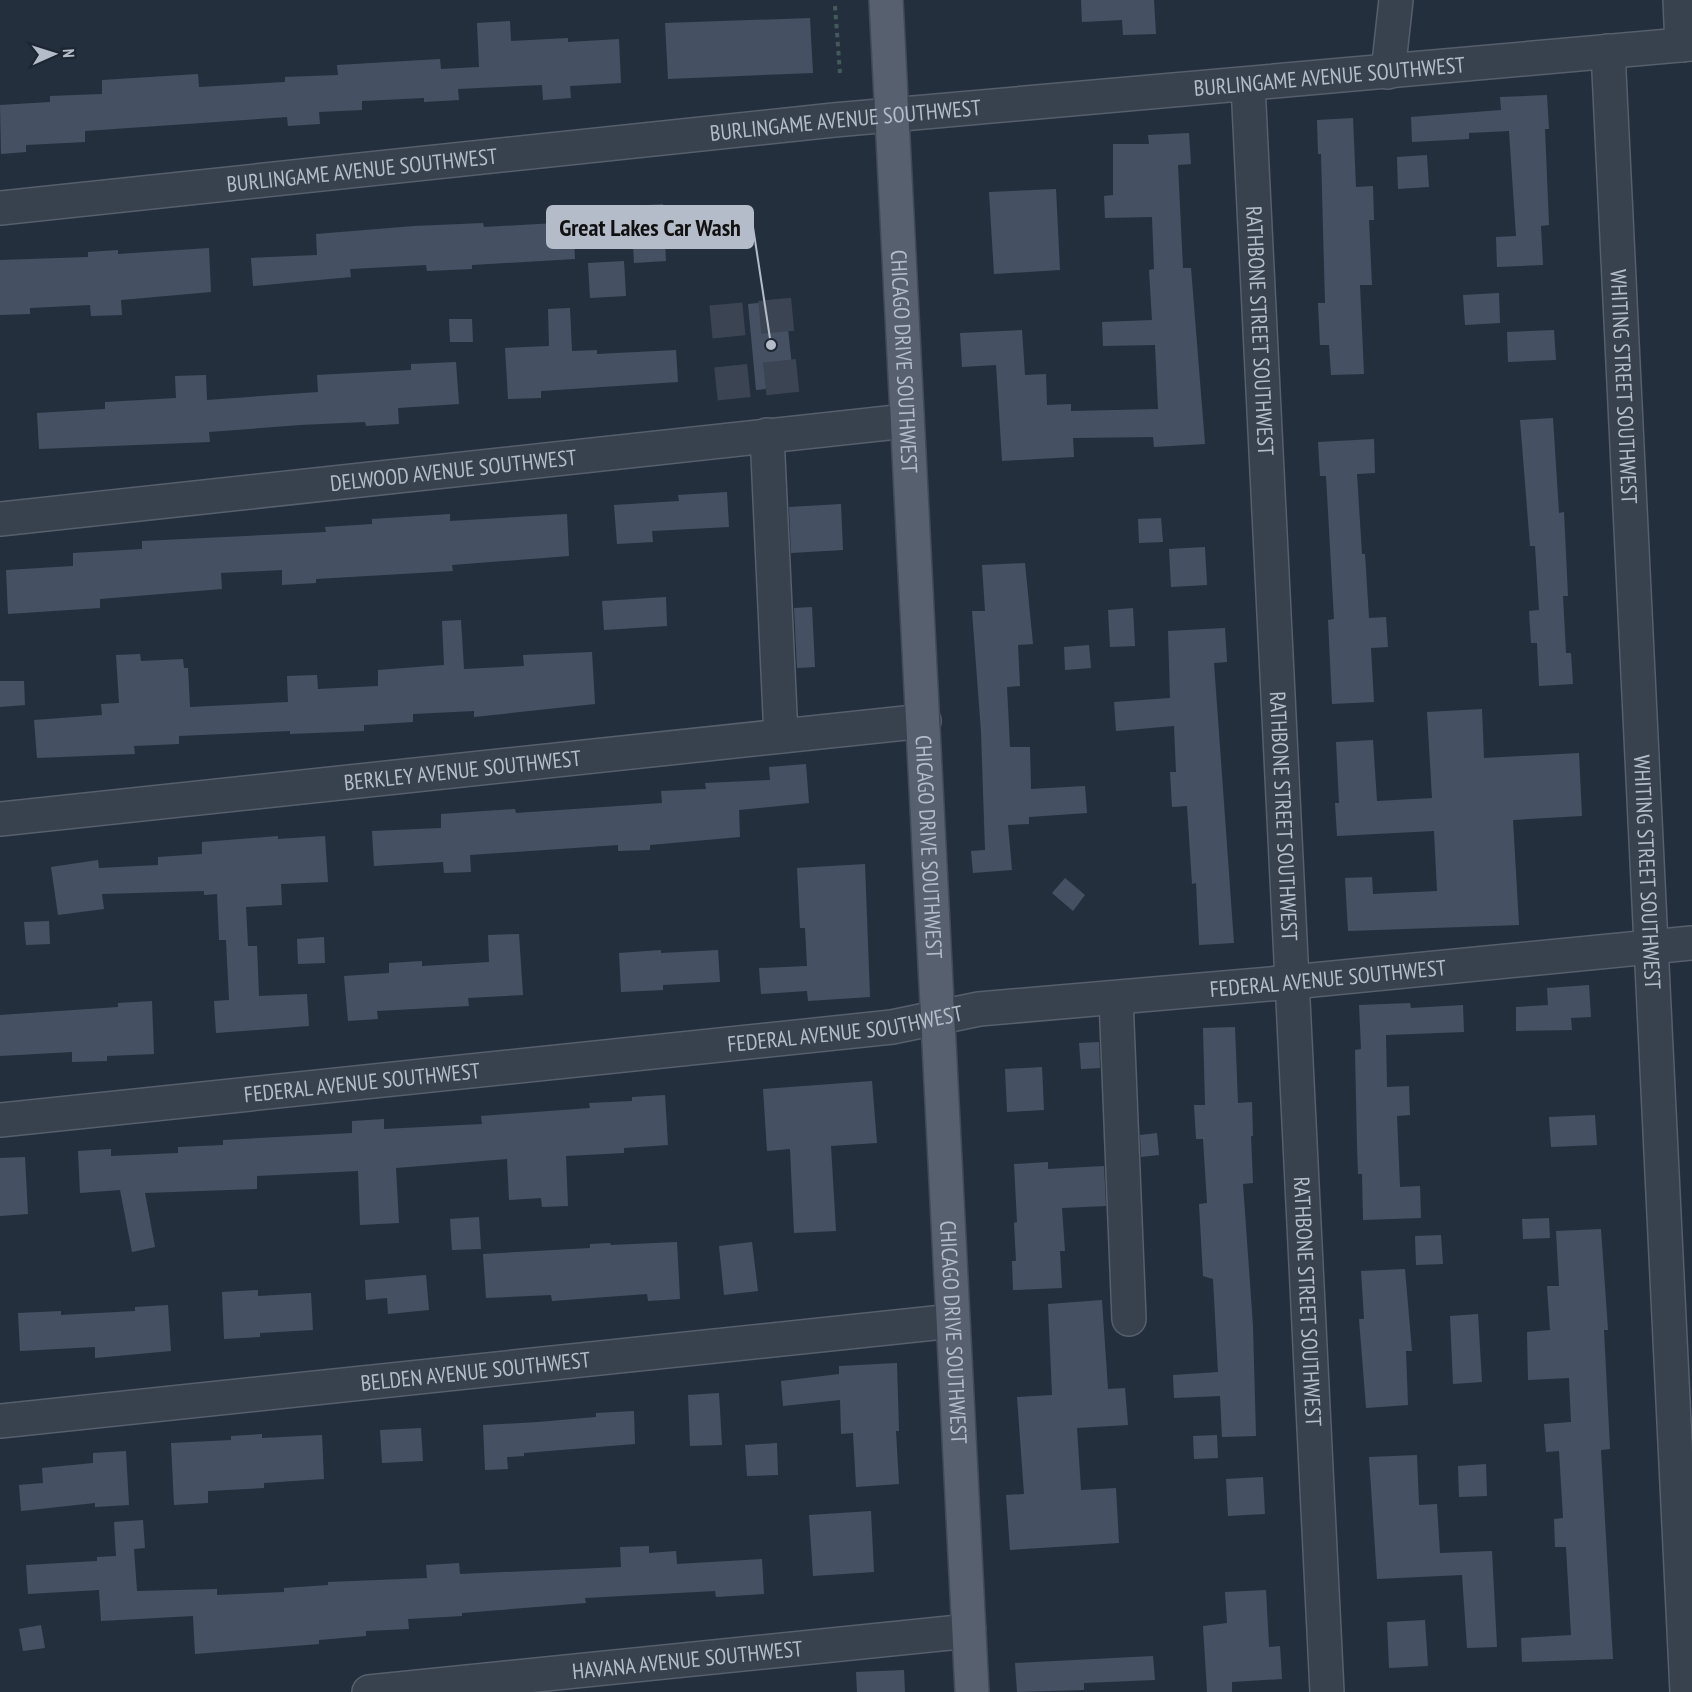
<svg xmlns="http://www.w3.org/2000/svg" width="1692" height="1692" font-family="'PT Sans Narrow',sans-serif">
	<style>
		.building { fill: #455162 }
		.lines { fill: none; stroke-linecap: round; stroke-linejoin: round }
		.minor-tunnel { stroke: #3a4453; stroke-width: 33; stroke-dasharray: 33 16; stroke-linecap: butt }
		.minor-casing { stroke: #565f6c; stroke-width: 36 }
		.major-casing { stroke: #414a57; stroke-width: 36 }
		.path { stroke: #44595c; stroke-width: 4; stroke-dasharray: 4.5 4.5; stroke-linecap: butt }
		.minor { stroke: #38414e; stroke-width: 33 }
		.major { stroke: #56606e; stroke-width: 33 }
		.labels { text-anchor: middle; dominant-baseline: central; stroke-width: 6; stroke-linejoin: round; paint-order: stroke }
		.street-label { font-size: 22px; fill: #b4bcc9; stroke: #1d2633 }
		.leader { fill: none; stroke: #b4bcc9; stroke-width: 2 }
		.callout-dot { fill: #b4bcc9; stroke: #1d2633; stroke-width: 2 }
		.callout { fill: #b4bcc9; stroke: #b4bcc9; stroke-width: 2 }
		.callout-label { font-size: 24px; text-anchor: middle; font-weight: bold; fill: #111 }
	</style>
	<rect width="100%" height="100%" fill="#242f3e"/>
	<!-- building -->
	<path class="building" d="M1081,0H1154L1156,34L1123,35L1122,20L1082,22Z
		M810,18L813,73L668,79L665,23Z
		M510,21L511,41L568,38V42L619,39L621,83L570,86L571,98L543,100L542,85L458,89L459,100L424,102V98L362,101V110L319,112L320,124L288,126L287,117L85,131V142L26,145V152L1,154L0,105L50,102V96L102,94V80L198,74L199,87L285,82V77L338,75L337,65L440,59L441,69L479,67L477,23Z
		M1547,95L1549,129H1545L1549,225L1541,226L1543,265L1497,267L1496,237L1516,236L1509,131L1469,133V139L1412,142L1411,117L1501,110L1500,97Z
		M1353,118L1356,187L1373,186L1374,220H1369L1372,285H1360L1364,374L1331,375L1329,345H1320L1318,303H1325L1321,154H1318L1317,120Z
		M1189,133L1191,164L1178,165L1183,268H1191L1205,444L1154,447L1153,437L1073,438L1074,457L1002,461L996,365L962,367L960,333L1022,330L1025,375L1046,374L1047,405L1071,404V411L1158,409L1155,345L1103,346L1102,322L1152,320L1149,270L1154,269L1152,217L1105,218L1104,196L1113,195V144H1149L1148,135Z
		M1427,155L1429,187L1398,189L1397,157Z
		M1056,189L1060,270L994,274L989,192Z
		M663,204L666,261L634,263L631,206Z
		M573,222L575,259L472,265V269L427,271L426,265L350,269L351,277L253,286L251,258L317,255L316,234L414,226L483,223L484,227Z
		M209,248L211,292L121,300L122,315L91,316L90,305L30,308V314L0,315V260L88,257V252L118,250V254Z
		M624,261L626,296L590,298L588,263Z
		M1499,293L1500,323L1465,325L1463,295Z
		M785,300L794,386L756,390L748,304Z
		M570,308L572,351L597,350V354L676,350L678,382L541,391V398L508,399L505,348L549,346L548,309Z
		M449,319H472L473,342H450Z
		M1554,330L1556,360L1508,362L1507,332Z
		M456,362L459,404L398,408L399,424L366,426L365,422L300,425L209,432L210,442L39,449L37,413L105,409V402L176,398L175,376L206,375L207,400L318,392L317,375L411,370V364Z
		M1553,418L1559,513L1564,512L1568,596H1563L1566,653H1571L1573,684L1539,686L1537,643H1531L1529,611L1539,610L1535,546H1530L1520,420Z
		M1374,439L1375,473L1357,474L1362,554H1365L1369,618L1386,617L1388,647L1371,648L1374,702L1332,704L1328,620L1334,619L1326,476H1320L1318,442Z
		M727,492L729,527L652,531L653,542L617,544L614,505L679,501L678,495Z
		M841,504L843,550L791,553L789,507Z
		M450,514V521L567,514L569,556L452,565L453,571L316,579V583L282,585V570L221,573L222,589L100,599V608L8,614L6,570L73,566V553L142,549V541L326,532L325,527L372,524V519Z
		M1161,518L1163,542L1139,543L1138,519Z
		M1205,547L1207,585L1171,587L1169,549Z
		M1025,563L1033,644L1018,645L1020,686L1007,687L1010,747H1030L1031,789L1085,786L1087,813L1029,817V824L1008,825L1012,870L973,873L971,851L985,850L981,732L972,611H985L982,565Z
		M666,597L667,626L604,630L602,601Z
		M812,607L815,667L797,668L794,608Z
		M1133,608L1135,646L1110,647L1108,610Z
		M461,620L464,669L524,666L523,655L592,652L595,704L474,717V711L413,714V722L364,725V731L290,734V731L179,736V744L134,746L135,754L37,758L34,720L102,715L101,704L119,703L116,655L140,654L141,661L183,659L184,668H188L190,707L288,702L287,676L317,675L318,689L378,686V670L444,665L442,621Z
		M1225,628L1227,662L1214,663L1234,943L1199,945L1196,883L1192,884L1187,806L1172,807L1170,772H1176L1174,726L1116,731L1114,702L1170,698L1168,631Z
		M1089,645L1091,668L1065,670L1064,647Z
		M0,681H24L25,705L0,707Z
		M1482,709L1484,758L1579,753L1582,816L1513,820L1519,925L1348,931L1345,878L1372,877L1373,894L1437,891L1434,831L1337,836L1335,803H1339L1336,742L1373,740L1377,801L1432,798L1427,712Z
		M806,764L809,803L739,810L740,837L650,845V850L618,851V845L470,855L471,872L444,873L443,862L374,866L372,831L441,828V814L515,809L516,813L662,803L661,791L706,789L705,783L770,780L769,767Z
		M278,836V839L325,836L328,882L281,884L282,905L246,907L248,946H257L259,996L307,994L309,1026L216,1033L214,1001L229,1000L226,940H219L217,894L204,895V891L102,894L104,909L58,915L51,867L98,860L99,868L158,865V857L202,854V842Z
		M865,864L870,997L808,1001L807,991L761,994L759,968L807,966L805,928H800L797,868Z
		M1065,878L1085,895L1073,911L1052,893Z
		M49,921L50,944L26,945L24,922Z
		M519,934L523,995L468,998L469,1006L377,1011L378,1019L348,1021L344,976L389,973V963L422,961V966L489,962L488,935Z
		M324,937L325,963L298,964L297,939Z
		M661,950V953L718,950L720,982L663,985V990L621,992L619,953Z
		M1589,985L1591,1017L1571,1018L1572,1030L1516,1031V1007L1548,1005L1547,988Z
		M152,1001L154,1054L107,1056V1061L72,1062V1052L0,1056V1015L118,1007V1003Z
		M1410,1003L1411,1008L1463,1005L1464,1032L1386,1035L1387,1087L1409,1086L1410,1115L1397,1116L1400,1187L1420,1186L1421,1218L1363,1220L1362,1174H1358L1357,1146L1355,1050L1361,1049L1359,1005Z
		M1235,1027L1238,1103L1252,1102L1253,1136H1251L1253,1183L1243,1184L1253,1326L1256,1436L1222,1437L1220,1396L1174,1398L1173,1375L1218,1372L1213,1279L1203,1276L1199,1204L1207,1203L1203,1139H1196L1194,1105H1205L1203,1028Z
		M1099,1042L1100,1068L1081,1069L1079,1043Z
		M1042,1067L1044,1110L1007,1112L1005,1069Z
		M872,1081L877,1143L831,1146L836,1231L794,1233L790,1149L767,1151L763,1089Z
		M665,1095L668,1145L624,1148V1153L566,1156L568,1206L542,1207L541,1198L509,1200L507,1159L396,1168L399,1223L360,1225L358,1171L257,1176V1189L145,1193L155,1247L132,1252L120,1190L80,1193L78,1151L111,1149V1156L178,1153V1147L223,1145V1140L352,1133V1121L384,1119V1129L482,1124L481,1116L590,1108L589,1103L632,1101V1097Z
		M1595,1115L1597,1145L1551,1147L1549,1117Z
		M1157,1133L1159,1155L1141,1157L1140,1135Z
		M25,1157L28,1214L0,1216V1158Z
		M1048,1162V1169L1104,1166L1106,1206L1062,1208L1065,1251H1060L1062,1288L1013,1290L1012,1261H1016L1014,1223L1017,1222L1014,1164Z
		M479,1217L481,1249L452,1250L450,1219Z
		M1549,1218L1550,1238L1523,1239L1522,1219Z
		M1601,1229L1608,1330H1604L1610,1449L1601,1450L1613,1659L1522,1662L1521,1638L1571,1635L1566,1547H1555L1554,1519L1563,1518L1559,1451L1546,1452L1544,1424L1571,1422L1569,1378L1528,1380L1527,1332L1550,1330L1547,1286H1559L1556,1231Z
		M1441,1235L1443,1264L1416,1265L1415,1236Z
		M677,1242L680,1299L648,1301L647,1294L552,1301L551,1295L486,1298L483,1254L590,1248V1244L610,1243L611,1245Z
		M752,1242L758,1291L724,1295L719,1246Z
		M1405,1269L1412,1351H1406L1408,1405L1366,1408L1359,1319H1364L1361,1271Z
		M426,1275L429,1310L388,1314L387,1298L366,1300L365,1280Z
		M258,1290V1296L311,1293L313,1330L260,1333V1337L224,1339L222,1292Z
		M1102,1300L1108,1389L1125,1388L1128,1425L1077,1428L1081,1490L1116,1488L1119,1543L1010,1550L1006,1495L1024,1494L1017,1397L1052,1395L1048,1304Z
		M168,1305L171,1351L95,1358V1347L20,1351L18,1313L61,1311V1315L135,1311V1307Z
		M1478,1314L1482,1382L1453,1384L1450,1316Z
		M897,1363L899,1431H896L899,1484L856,1487L853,1433L841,1434L840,1400L783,1406L781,1381L839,1374V1366Z
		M719,1393L722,1445L690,1446L688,1395Z
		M634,1411L635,1444L524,1453V1456L507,1457L508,1469L485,1470L483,1425L538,1422L596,1417V1413Z
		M421,1428L423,1461L382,1463L380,1430Z
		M262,1434V1438L322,1435L324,1479L264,1483V1488L208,1491V1503L174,1505L171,1443L231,1440V1436Z
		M1217,1435L1218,1458L1194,1459L1193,1436Z
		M777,1443L778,1475L747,1476L745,1445Z
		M126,1451L129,1505L95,1507V1503L21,1511L19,1485L43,1483L42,1468L93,1463V1453Z
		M1417,1455L1419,1505L1437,1504L1440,1553L1492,1551L1497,1647L1467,1648L1462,1575L1377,1579L1369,1457Z
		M1486,1464L1487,1496L1459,1497L1458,1466Z
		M1263,1477L1265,1514L1228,1516L1226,1479Z
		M871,1511L874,1572L813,1576L809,1515Z
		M143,1520L145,1548L134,1549L137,1591L217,1589V1595L284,1592V1588L328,1585V1582L427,1578L426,1565L459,1563L460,1574L621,1567L620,1547L649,1546V1553L676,1551L677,1564L762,1559L764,1594L716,1597L715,1591L585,1598L586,1603L462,1613V1616L408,1619L409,1629L366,1631V1636L319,1640V1644L195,1654L193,1616L101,1621L99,1590L28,1594L26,1565L97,1561V1557L116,1556L114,1522Z
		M1266,1590L1269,1647L1280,1646L1282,1679L1232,1682V1692H1207L1203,1626L1227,1623L1225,1592Z
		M1425,1620L1428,1666L1389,1668L1387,1622Z
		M41,1625L45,1648L23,1651L19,1629Z
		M1153,1656L1155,1680L1084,1683V1690L1017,1692L1015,1663Z
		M904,1670L905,1692H857L856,1672Z"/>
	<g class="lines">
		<!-- minor-tunnel -->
		<path class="minor-tunnel" d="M711,322L806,313
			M716,384L810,374"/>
		<!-- minor casing -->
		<g class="minor-casing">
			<g id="minor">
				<path d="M1680,0L1682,45"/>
				<path id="s1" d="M1608,51L1687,1692"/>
				<path d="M1388,72L1396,0"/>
				<path id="s2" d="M1248,85L1327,1692"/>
				<path id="s3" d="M0,208L834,120L1692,44"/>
				<path d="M767,435L781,736"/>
				<path id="s4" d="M0,519L906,421"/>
				<path id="s5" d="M0,819L924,721"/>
				<path d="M1116,998L1129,1319"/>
				<path id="s6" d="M0,1120L892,1027L979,1009L1292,982L1692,943"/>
				<path id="s7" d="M0,1421L953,1321"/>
				<path id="s8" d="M369,1692L969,1631"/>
			</g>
		</g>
		<!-- major casing -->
		<g class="major-casing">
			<g id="major">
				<path id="s9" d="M886,0L972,1692"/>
			</g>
		</g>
		<!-- path -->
		<path class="path" d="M835,6L840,73"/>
		<!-- minor -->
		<use href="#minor" class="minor"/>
		<!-- major -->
		<use href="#major" class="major"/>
	</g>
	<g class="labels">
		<!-- street labels -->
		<g class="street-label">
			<text stroke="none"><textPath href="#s3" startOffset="1336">BURLINGAME AVENUE SOUTHWEST</textPath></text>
			<text stroke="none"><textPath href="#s3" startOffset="850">BURLINGAME AVENUE SOUTHWEST</textPath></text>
			<text stroke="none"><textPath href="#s3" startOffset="364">BURLINGAME AVENUE SOUTHWEST</textPath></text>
			<text stroke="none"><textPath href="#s2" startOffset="246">RATHBONE STREET SOUTHWEST</textPath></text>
			<text stroke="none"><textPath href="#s9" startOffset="362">CHICAGO DRIVE SOUTHWEST</textPath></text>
			<text stroke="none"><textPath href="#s1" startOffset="336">WHITING STREET SOUTHWEST</textPath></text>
			<text stroke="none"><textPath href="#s4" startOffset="456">DELWOOD AVENUE SOUTHWEST</textPath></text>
			<text stroke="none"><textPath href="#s5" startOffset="465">BERKLEY AVENUE SOUTHWEST</textPath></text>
			<text stroke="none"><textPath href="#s2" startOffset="732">RATHBONE STREET SOUTHWEST</textPath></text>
			<text stroke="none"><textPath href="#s9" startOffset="848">CHICAGO DRIVE SOUTHWEST</textPath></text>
			<text stroke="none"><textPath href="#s1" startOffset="822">WHITING STREET SOUTHWEST</textPath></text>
			<text stroke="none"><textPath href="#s6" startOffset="1336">FEDERAL AVENUE SOUTHWEST</textPath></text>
			<text stroke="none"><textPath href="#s6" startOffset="850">FEDERAL AVENUE SOUTHWEST</textPath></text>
			<text stroke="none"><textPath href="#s6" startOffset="364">FEDERAL AVENUE SOUTHWEST</textPath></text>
			<text stroke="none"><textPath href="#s2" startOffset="1218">RATHBONE STREET SOUTHWEST</textPath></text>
			<text stroke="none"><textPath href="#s9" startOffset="1334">CHICAGO DRIVE SOUTHWEST</textPath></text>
			<text stroke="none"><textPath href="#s7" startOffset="478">BELDEN AVENUE SOUTHWEST</textPath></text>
			<text stroke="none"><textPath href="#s8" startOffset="320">HAVANA AVENUE SOUTHWEST</textPath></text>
		</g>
	</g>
	<!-- callouts -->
	<path class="leader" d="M771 345L753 227"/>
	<circle class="callout-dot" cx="771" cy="345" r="6"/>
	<rect class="callout" x="547" y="206" width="206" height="42" rx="6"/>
	<g class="callout-label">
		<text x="650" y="236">Great Lakes Car Wash</text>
	</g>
	<!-- north arrow -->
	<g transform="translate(54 54) rotate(87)" stroke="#1d2633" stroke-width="4.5" paint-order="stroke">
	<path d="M0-4.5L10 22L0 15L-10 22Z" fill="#b4bcc9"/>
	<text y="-9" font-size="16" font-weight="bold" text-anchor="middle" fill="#b4bcc9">N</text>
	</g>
</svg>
